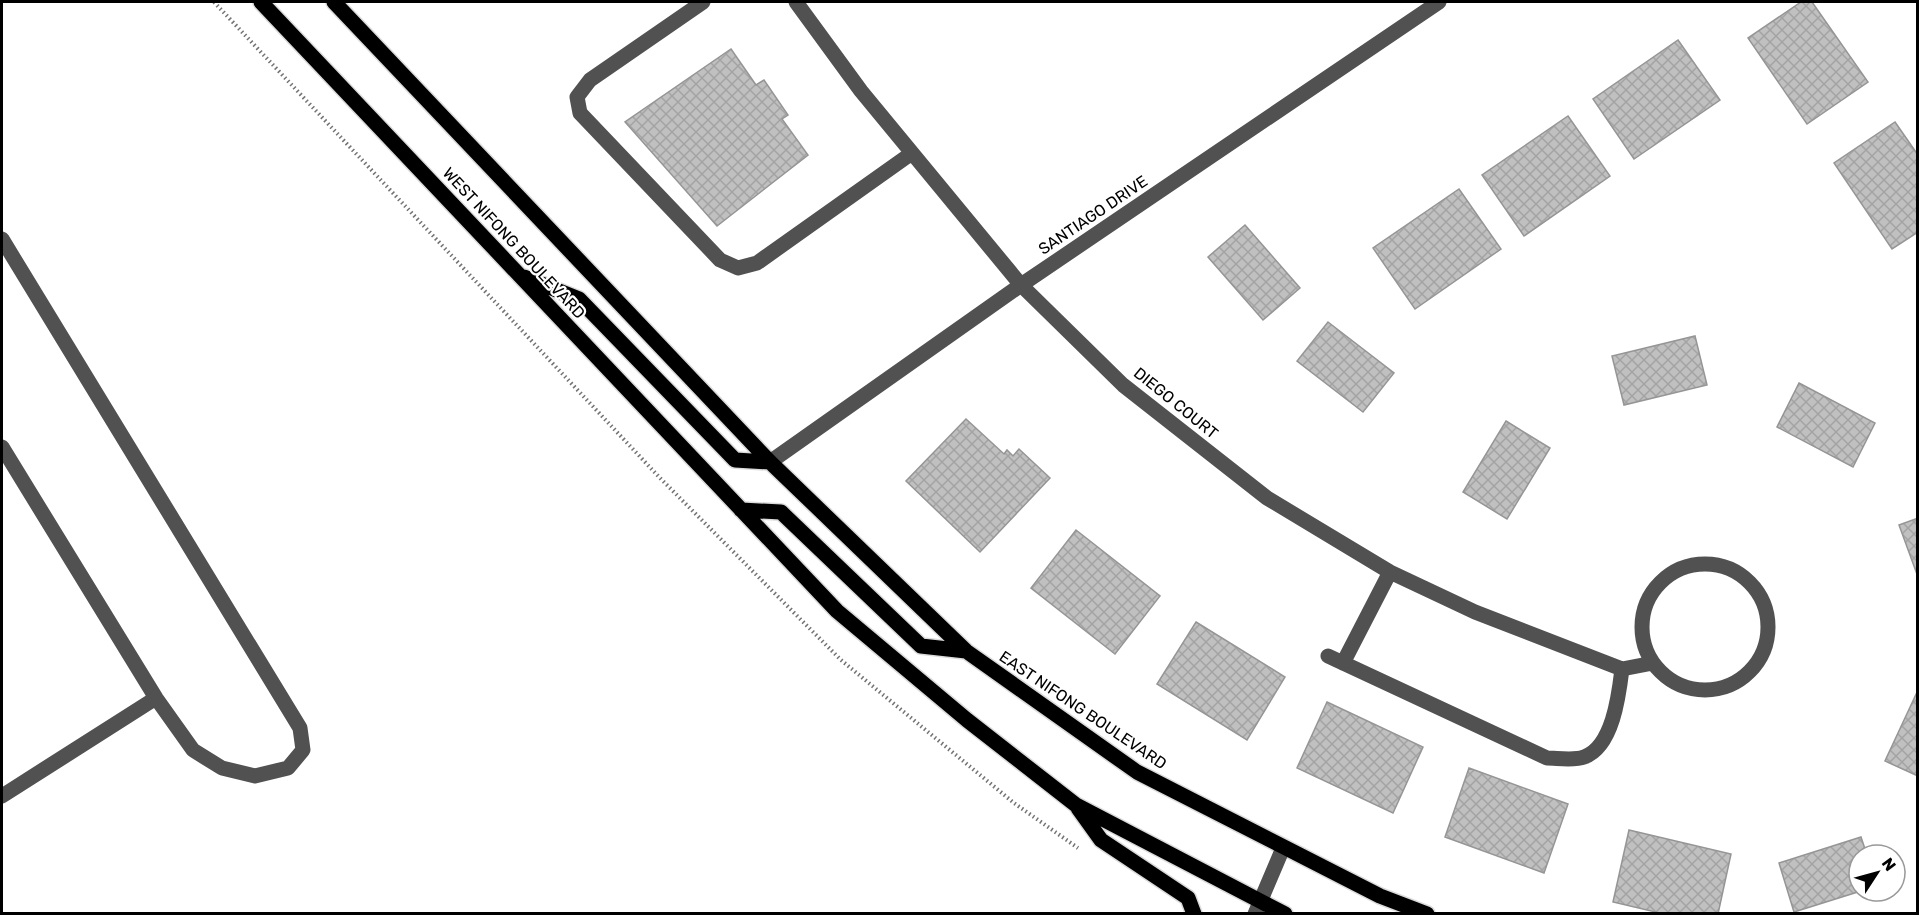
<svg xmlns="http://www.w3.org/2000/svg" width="1919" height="915" font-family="Rubik,sans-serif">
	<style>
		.building { fill: url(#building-cross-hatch); stroke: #959595; stroke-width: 1.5 }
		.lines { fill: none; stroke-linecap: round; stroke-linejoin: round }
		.major-casing { stroke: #dbdbdb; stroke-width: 18 }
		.path { stroke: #737373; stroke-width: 4; stroke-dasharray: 1.5 3; stroke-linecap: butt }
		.minor { stroke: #515151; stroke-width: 15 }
		.major { stroke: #000; stroke-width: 15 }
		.labels { text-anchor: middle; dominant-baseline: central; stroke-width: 4.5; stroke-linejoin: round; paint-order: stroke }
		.street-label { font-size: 16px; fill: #000; stroke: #fff }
	</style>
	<defs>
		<pattern id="building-cross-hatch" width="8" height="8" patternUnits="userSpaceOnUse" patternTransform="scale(1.5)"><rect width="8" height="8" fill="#c0c0c0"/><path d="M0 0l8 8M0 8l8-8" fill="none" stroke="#a3a3a3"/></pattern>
	</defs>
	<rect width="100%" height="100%" fill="#fff"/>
	<!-- building -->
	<path class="building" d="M1801,2H1812L1868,82L1807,124L1748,38Z
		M1678,40L1720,100L1634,159L1593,99Z
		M731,49L756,85L764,80L788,115L782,119L808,155L717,226L625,122Z
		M1568,116L1610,176L1524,236L1482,175Z
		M1895,122L1918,155V232L1892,249L1834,163Z
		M1459,189L1501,249L1415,309L1373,248Z
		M1245,225L1300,288L1263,320L1208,257Z
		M1328,322L1394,373L1363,412L1297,361Z
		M1695,336L1707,385L1624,405L1612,356Z
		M1799,383L1875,423L1853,467L1777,427Z
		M966,419L1004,454L1007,450L1013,456L1019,449L1050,478L980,552L906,481Z
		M1506,421L1550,448L1507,519L1463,492Z
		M1918,518V577L1899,525Z
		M1076,530L1160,596L1115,654L1031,588Z
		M1196,622L1285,677L1247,740L1157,684Z
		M1918,690V776L1885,761Z
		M1327,702L1423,747L1393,813L1297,768Z
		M1469,768L1568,804L1544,873L1445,837Z
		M1629,830L1731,854L1718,914H1664L1613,902Z
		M1861,837L1867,855H1859V891H1861L1794,912L1779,863Z"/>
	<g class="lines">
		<!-- major casing -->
		<g class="major-casing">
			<path id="major" d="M261,2L837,611L967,720L1076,805L1285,914
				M334,2L770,462L966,651L1137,772L1380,896L1427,914
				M524,277L579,299L735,460L770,462
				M741,510L781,512L921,646L966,651
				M1078,808L1101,840L1188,898L1194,914"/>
		</g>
		<!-- path -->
		<path class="path" d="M214,2L660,478L841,660L1014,803L1078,848"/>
		<!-- minor -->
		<path class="minor" d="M703,2L590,80L577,97L580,113L720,260L738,268L757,263L912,153
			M796,2L861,91L1021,285L1123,385L1267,498L1390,572L1475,612L1622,669L1653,663
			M2,239L300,728L303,750L288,768L255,776L222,768L193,750L156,698L2,447
			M770,462L1021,285L1439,2
			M1642 627a63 63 0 1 1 126 0a63 63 0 1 1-126 0Z
			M1328,656L1547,758C1557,758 1574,761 1584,757C1613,747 1619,694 1622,669
			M1343,663L1390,572
			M2,796L156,698
			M1255,914L1283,848"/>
		<!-- major -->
		<use href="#major" class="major"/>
	</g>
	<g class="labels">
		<!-- street labels -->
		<g class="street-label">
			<text transform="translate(1093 215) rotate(-34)">SANTIAGO DRIVE</text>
			<text transform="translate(514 243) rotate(47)">WEST NIFONG BOULEVARD</text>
			<text transform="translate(1176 403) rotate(39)">DIEGO COURT</text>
			<text transform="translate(1083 710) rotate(34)">EAST NIFONG BOULEVARD</text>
		</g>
	</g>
	<!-- border -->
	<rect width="1919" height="915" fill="none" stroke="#000000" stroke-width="6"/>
	<!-- north arrow -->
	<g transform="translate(1877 873) rotate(54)"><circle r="28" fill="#ffffff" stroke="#999999" stroke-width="1.5"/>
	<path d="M0-4.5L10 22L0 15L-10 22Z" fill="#000000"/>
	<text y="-9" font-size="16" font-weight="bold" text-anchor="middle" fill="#000000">N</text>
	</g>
</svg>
